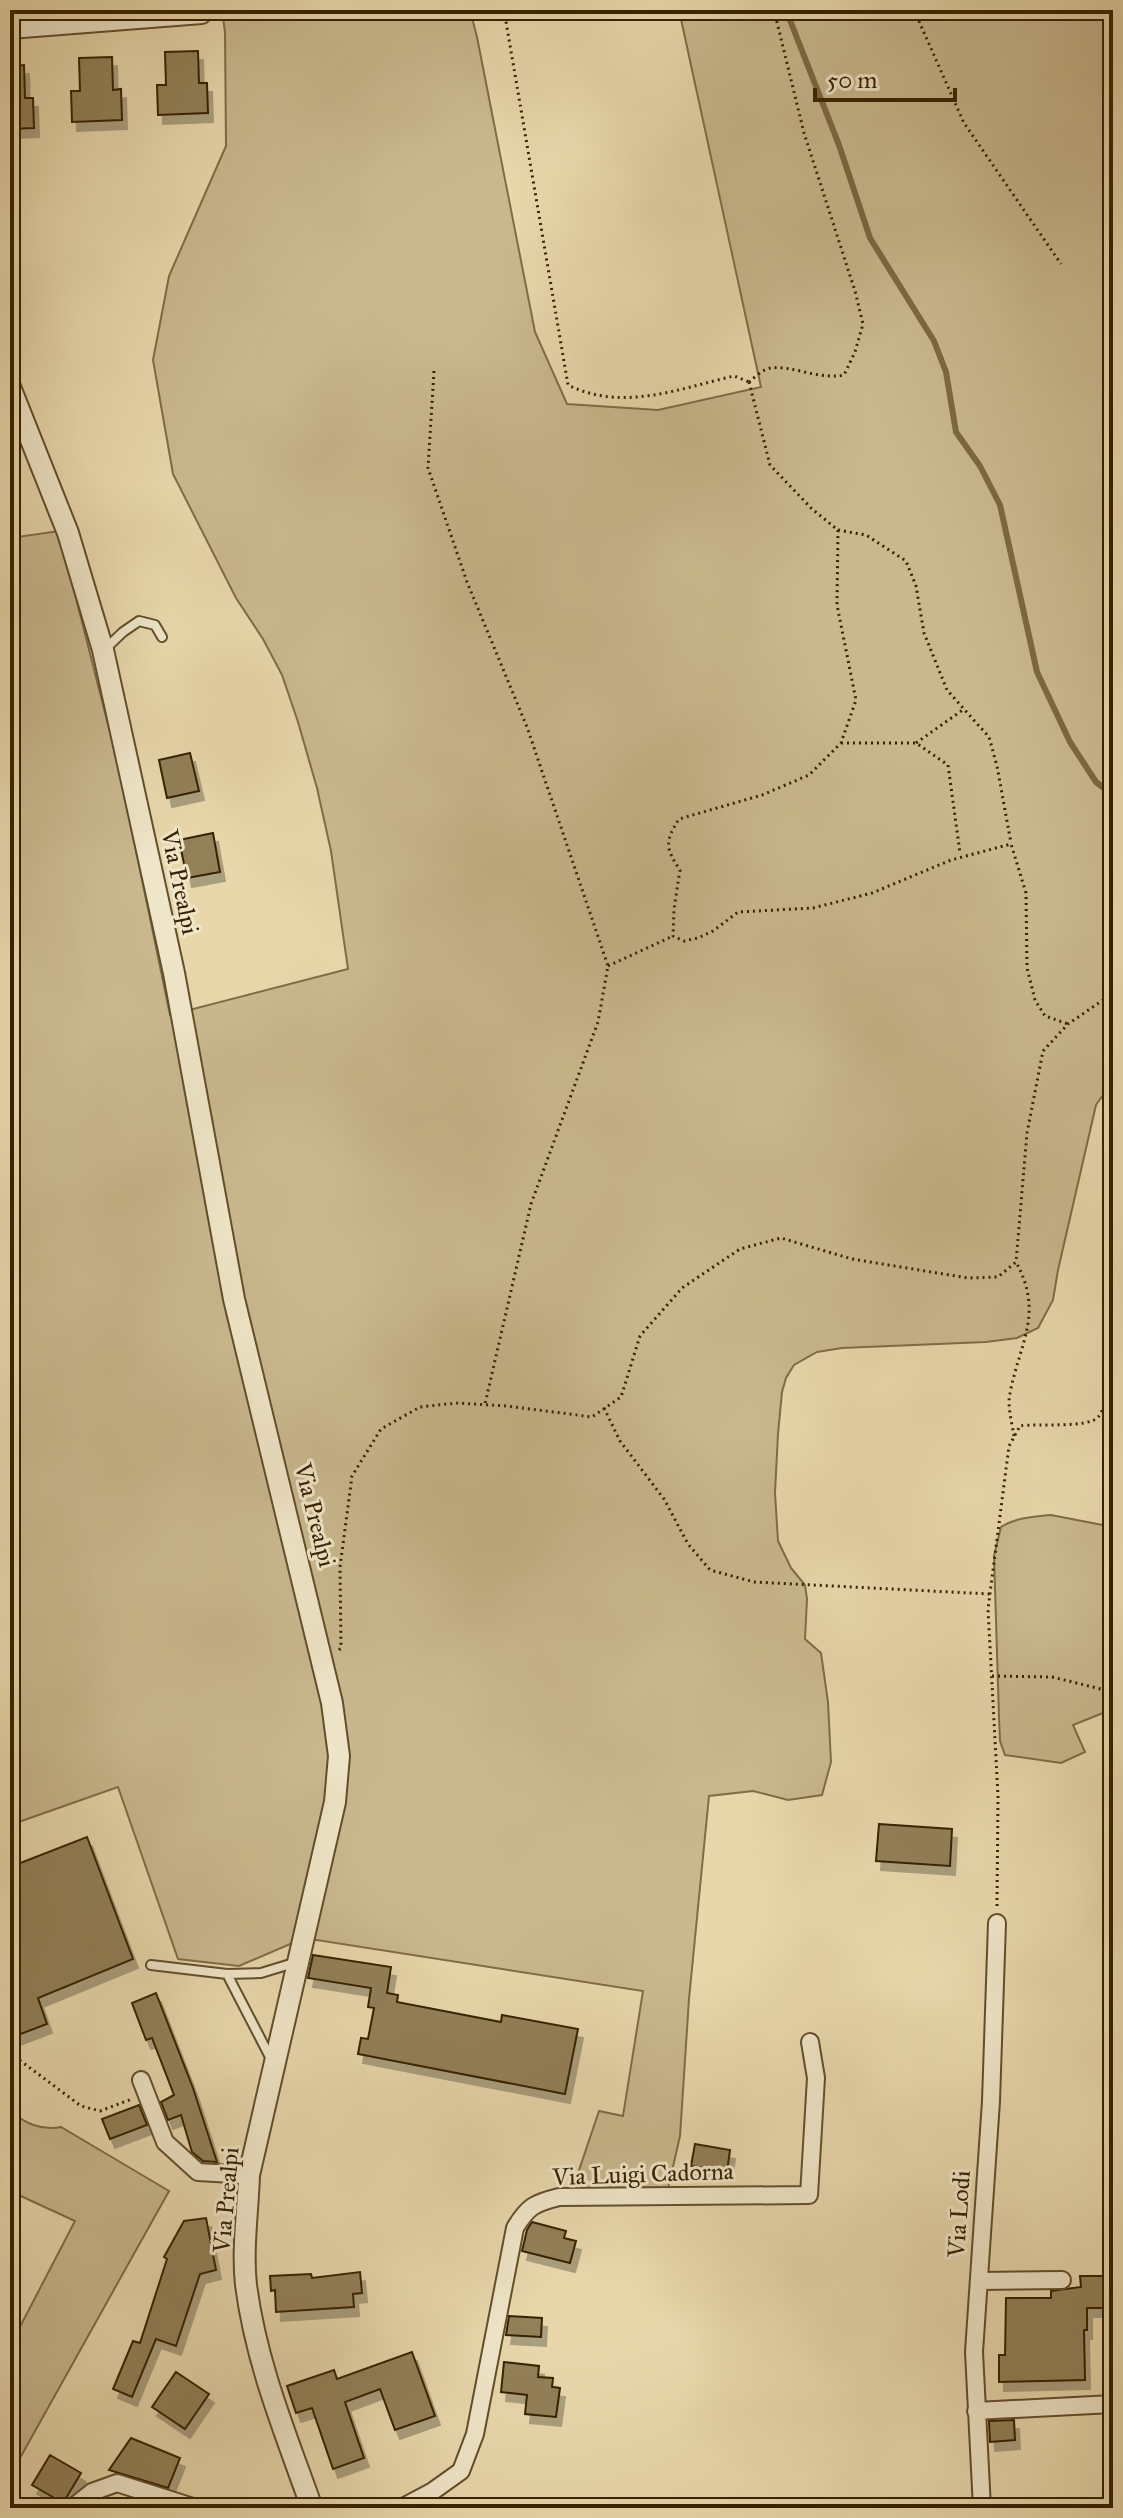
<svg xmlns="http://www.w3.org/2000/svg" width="1123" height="2518" font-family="'IM FELL Great Primer',serif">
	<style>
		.green { fill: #c9b88e; stroke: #806c47; stroke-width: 2 }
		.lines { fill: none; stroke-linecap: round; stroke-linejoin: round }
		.stream { stroke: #7c6944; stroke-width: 6 }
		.building { fill: #928059; stroke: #362100; stroke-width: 2; filter: url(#shadow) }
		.service-casing { stroke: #624e2b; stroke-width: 12 }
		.minor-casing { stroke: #624e2b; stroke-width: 20 }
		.tertiary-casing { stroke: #624e2b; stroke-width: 24 }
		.path { stroke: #362100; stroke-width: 3; stroke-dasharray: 2 4; stroke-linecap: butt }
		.service { stroke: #efe5c8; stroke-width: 8 }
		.minor { stroke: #efe5c8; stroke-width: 16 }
		.tertiary { stroke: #efe5c8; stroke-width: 20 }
		.labels { text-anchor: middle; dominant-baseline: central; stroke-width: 6; stroke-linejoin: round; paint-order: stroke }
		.street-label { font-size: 24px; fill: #362100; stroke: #efe5c8 }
	</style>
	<defs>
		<filter id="shadow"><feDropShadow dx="5" dy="9" stdDeviation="0" flood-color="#0004"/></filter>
	</defs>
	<rect width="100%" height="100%" fill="#e7d7ab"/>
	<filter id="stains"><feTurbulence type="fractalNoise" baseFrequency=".0025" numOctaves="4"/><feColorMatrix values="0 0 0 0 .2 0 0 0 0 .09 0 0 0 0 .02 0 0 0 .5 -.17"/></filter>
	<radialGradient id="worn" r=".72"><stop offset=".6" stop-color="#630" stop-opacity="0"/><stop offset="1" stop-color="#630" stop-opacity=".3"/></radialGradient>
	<!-- green -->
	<path class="green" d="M222,10H470L477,37L535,332L567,404L658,410L761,387L679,10H1113V1081L1096,1105L1058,1270L1053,1300L1038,1328L1017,1338L986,1342L842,1348L817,1352L794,1365L786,1378L782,1392L778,1434L775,1493L778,1541L791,1568L805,1585L807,1599L805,1639L821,1653L828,1702L831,1762L822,1795L788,1800L753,1791L709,1796L689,1999L680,2136L667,2193L572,2191L599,2111L623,2116L643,1991L304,1938L239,1966L178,1959L118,1787L10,1825V538L59,531L119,768L170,1015L348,969L331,851L317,788L298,722L282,675L263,639L236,598L173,474L153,360L169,276L226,146L225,32Z
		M1051,1515L1113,1527V1709L1073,1725L1085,1752L1061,1763L1005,1755L1000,1741L999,1717L994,1556L1001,1527C1017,1517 1033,1517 1051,1515Z
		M10,2111C25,2123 41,2131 61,2127L169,2191L10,2476V2346L75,2221L10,2191Z"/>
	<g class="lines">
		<!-- stream -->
		<path class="stream" d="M786,10L839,145L870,238L934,341L946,372L956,432L980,466L1000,505L1037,672L1070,742L1096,782L1113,795"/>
	</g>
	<!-- building -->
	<path class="building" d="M198,51L199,83H207L208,113L158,115L157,85H166L165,52Z
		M112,57L113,90L121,89L122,120L72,122L71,91H80L79,58Z
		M24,65L25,98H33L34,128L10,129V66Z
		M190,753L199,791L167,798L159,760Z
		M213,833L220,872L187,878L179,840Z
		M879,1824L952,1829L950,1866L876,1861Z
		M87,1837L133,1959L38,1998L47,2024L10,2038V1867Z
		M313,1955L391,1967L387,1993L398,1995L397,2002L501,2022L502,2015L578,2029L565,2094L358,2054L361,2038L368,2039L374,2008L368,2007L371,1988L308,1978Z
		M156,1993L193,2088L217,2162L203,2161L192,2152L181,2115L168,2120L161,2102L174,2095L152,2038L146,2040L132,2003Z
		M139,2105L147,2125L110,2139L102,2119Z
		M695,2144L730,2150L727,2172L691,2166Z
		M206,2218L216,2270L200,2274L176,2346L156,2339L132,2397L113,2389L133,2341L140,2343L167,2259L164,2257L184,2221Z
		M532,2222L566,2231L564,2238L576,2241L570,2263L522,2251L527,2230Z
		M360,2272L362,2293L353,2294L354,2307L276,2312L275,2290L271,2291L270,2276L311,2274L312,2278Z
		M1080,2276H1113V2308H1087V2330H1084L1085,2380L999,2382V2355H1005L1006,2298H1051V2291L1081,2287Z
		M509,2316L542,2318L541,2337L506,2335Z
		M412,2352L435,2416L395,2430L380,2389L345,2402L364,2458L333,2469L312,2408L296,2413L287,2386L334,2370L337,2379Z
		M504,2362L539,2366L538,2377L553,2378L552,2387L560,2388L556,2417L525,2414L527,2395L501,2392Z
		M176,2372L209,2394L185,2429L152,2407Z
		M1014,2420L1015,2440L990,2442L989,2421Z
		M131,2438L180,2458L168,2488L109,2470Z
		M50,2455L81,2473L63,2503L32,2485Z"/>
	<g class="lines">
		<!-- service casing -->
		<g class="service-casing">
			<path id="service" d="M104,650L123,632L139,621L155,625L162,637
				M151,1965L227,1974L261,1973L297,1962
				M227,1974L271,2059"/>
		</g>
		<!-- minor casing -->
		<g class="minor-casing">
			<path id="minor" d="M10,30L202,15
				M141,2080L165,2142L198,2172L249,2175
				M979,2281L1062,2280
				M976,2411L1113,2404
				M72,2508L92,2492L117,2483L196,2508
				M401,2508L433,2491L461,2471L475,2434L515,2228C528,2206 535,2203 559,2197L809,2195L816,2078L810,2042
				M982,2508L974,2352L991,2101L997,1923"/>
		</g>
		<!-- tertiary casing -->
		<g class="tertiary-casing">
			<path id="tertiary" d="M10,387L68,533L103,650L174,973L234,1299L332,1703L339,1756L335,1802L249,2175C248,2210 242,2249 246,2285C256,2363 286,2435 312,2508"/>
		</g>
		<!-- path -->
		<path class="path" d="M504,10L568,385C623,412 677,389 734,376L749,382
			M914,10L964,123L1061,264
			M434,371L428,468L467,582L527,727L608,966L598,1022L531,1204L485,1404
			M749,382L770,465L812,509L838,530L837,605L856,700L841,743L809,775L762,795L679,819C665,841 665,848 680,870L674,909L673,936L684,941L698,938L713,931L738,912L813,908L872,893L951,860L1011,844L1026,893L1027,968L1035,1000L1045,1016L1068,1024
			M749,382C755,377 763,369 771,368C792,365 818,380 844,375L855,352L863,324L855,291L804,133L774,10
			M838,530L866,535L906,561L916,586L924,633L947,690L989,737L997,766L1011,843
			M841,743H916L948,765L960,853
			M916,743L964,709
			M608,966L673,936
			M604,1408L620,1441L664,1499L688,1544L710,1570L754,1582L990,1594
			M1014,1436C1012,1423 1007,1406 1010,1393C1020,1342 1044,1313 1016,1262
			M339,1650L341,1648L340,1567L352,1476L381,1429L420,1407L456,1403L507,1406L592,1417L621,1397L640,1336L682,1288L740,1249L781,1238L852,1259L968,1278L998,1277L1016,1262L1027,1133L1043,1051L1068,1024L1106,998L1113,988
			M992,1676L1052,1677L1113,1692
			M997,1906L998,1796L988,1609L1009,1446L1020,1426C1038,1423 1090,1429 1099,1416C1106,1406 1110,1379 1113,1367
			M10,2053L81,2106L100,2111L132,2099"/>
		<!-- service -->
		<use href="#service" class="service"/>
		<!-- minor -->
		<use href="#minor" class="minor"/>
		<!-- tertiary -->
		<use href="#tertiary" class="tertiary"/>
	</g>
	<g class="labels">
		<!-- street labels -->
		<g class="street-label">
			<text transform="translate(180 882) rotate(78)">Via Prealpi</text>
			<text transform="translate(315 1515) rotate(76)">Via Prealpi</text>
			<text transform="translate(643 2174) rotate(-2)">Via Luigi Cadorna</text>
			<text transform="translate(226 2200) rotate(-85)">Via Prealpi</text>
			<text transform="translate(959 2214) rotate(-86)">Via Lodi</text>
		</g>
	</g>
	<!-- margin -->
	<rect width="1123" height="2518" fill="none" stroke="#e7d7ab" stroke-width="40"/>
	<rect x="12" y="12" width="1099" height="2494" fill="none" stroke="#362100" stroke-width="4"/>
	<rect x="20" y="20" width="1083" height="2478" fill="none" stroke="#362100" stroke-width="2"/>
	<!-- scale -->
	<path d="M815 88v12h140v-12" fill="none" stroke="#362100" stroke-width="4"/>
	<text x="827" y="88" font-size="24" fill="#362100" stroke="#efe5c8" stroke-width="6" paint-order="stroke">50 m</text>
	<rect width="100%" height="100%" filter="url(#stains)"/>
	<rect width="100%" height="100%" fill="url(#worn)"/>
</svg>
